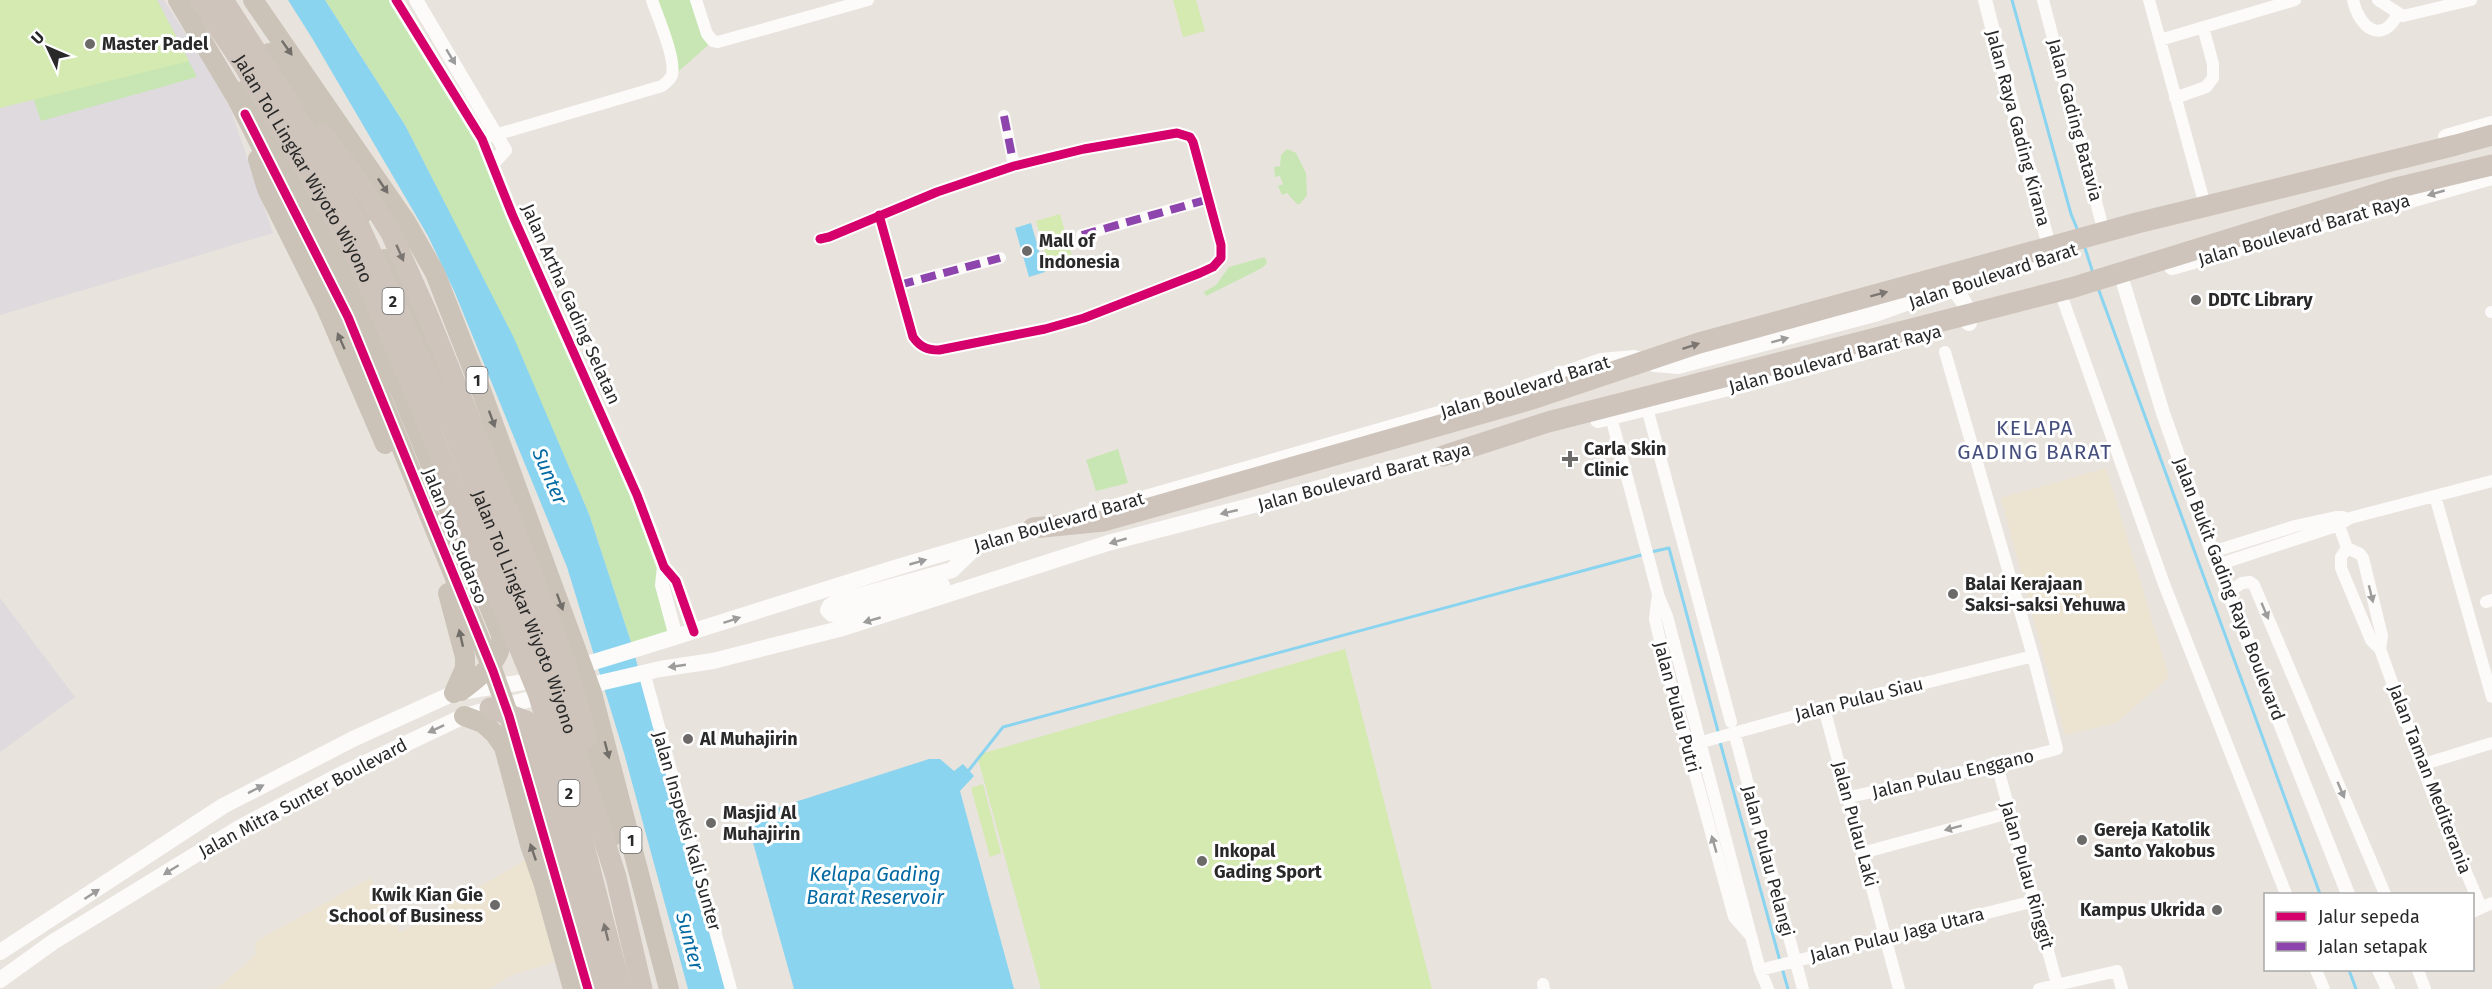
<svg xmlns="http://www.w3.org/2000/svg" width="2492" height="989" font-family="'Fira Sans',sans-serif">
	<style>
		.industrial { fill: #dedadd }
		.education { fill: #ece3d0 }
		.green { fill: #c8e6b3 }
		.pitch { fill: #d4eab0 }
		.water { fill: #8ad4f0 }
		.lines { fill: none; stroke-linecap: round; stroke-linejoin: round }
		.stream { stroke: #8ad4f0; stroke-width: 3 }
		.minor { stroke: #fcfbfa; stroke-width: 12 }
		.tertiary { stroke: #fcfbfa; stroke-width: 14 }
		.secondary { stroke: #fcfbfa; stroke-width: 16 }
		.trunk { stroke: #cbc3b8; stroke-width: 20 }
		.motorway { stroke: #cec4bb; stroke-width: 21 }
		.quiet { stroke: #8e44ad; stroke-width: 8; stroke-dasharray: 15 8; stroke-linecap: butt }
		.cycleway-casing { stroke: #fff; stroke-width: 13 }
		.cycleway { stroke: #d6006c; stroke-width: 9 }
		.oneway { fill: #726e69 }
		.oneway2 { fill: #9d9c9c }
		.oneway3 { fill: #7c7672 }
		.poi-dot { fill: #6c6a68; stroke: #fff; stroke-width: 2 }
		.labels { text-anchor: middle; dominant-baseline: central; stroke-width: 6; stroke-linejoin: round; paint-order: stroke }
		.shield { fill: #fff; stroke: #696969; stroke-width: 1.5 }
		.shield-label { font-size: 16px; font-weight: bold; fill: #292929 }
		.poi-label { font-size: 18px; font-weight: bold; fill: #292929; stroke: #fff; text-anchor: start }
		.street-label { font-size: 18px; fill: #292929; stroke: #fff }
		.water-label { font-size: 20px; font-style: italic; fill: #0369a3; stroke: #fff }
		.quarter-label { font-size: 21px; letter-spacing: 1.5px; fill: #464f7d; stroke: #fff }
	</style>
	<rect width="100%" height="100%" fill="#e8e3dd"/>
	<!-- industrial -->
	<path class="industrial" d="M0,0H164L206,65L230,108L273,233L0,315Z
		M0,598L75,697L0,752Z"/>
	<!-- education -->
	<path class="education" d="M2106,468L2169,677L2116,723L2065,735L2001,498Z
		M529,858L557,961L509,976L490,989H212L219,987L256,955L255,942L370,878L400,933Z"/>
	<!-- green -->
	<path class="green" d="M0,0H157L197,77L41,121Z
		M325,0H396L482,139L664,567L676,637L632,645L589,514L513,338L405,125Z
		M651,0H696L713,41L672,77Z
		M1287,149L1296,153L1306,173L1307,195L1300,204H1297L1287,193L1282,195L1278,186L1283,184L1280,176L1275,177L1274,167L1280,166L1281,155Z
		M1265,257L1267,263L1262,268L1206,296L1204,292L1216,285L1229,267Z
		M1118,449L1128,483L1096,491L1086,460Z"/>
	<!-- pitch -->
	<path class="pitch" d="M0,0H157L189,61L0,108Z
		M1173,0H1196L1205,31L1183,37Z
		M1060,214L1074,263L1050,270L1036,221Z
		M1345,649L1432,989H1041L977,755Z
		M983,784L1001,853L990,857L971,788Z"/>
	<!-- water -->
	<path class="water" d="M288,0H325L405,125L514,338L589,514L632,645L725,989H688L624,753L567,567L455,293L428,236L312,38Z
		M1031,223L1045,272L1029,277L1015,228Z
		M929,759H940L954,771L963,764L974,776L960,791L1014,989H794L750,832L752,819L764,812Z"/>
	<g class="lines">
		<!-- stream -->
		<path class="stream" d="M2012,0L2071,214L2078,231
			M2084,245L2093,273
			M2098,288L2320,894
			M1651,552L1669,548L1719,735
			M1720,742L1780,961
			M969,770L1003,727L1645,554
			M1782,968L1788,989
			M2349,970L2356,989"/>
		<!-- minor -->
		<path class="minor" d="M696,0L707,34L713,41L718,42L868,0
			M2043,0L2105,236
			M2149,0L2206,209
			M2353,0C2359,28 2383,46 2398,13
			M2378,0L2403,16L2471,0
			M2160,40L2295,0
			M2175,98L2206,87L2213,78V64L2203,27
			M1004,116L1014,166
			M488,137L662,86C666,83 670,80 672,75C676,58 658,18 652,0
			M1082,235L1209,199
			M820,239L829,237L937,192L1014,166L1084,149L1177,133L1190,137L1193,142L1221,245V258L1213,267L1200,273L1084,318L1045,329L939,350C927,350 920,347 913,337L879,215
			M899,285L1000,258
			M2062,297L2164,584L2286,894
			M2491,312H2492
			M1647,408L1731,722
			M1611,417L1658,594L1655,619L1667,671L1734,917L1750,935
			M2435,496L2492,697
			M2336,517L2347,548L2360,554L2363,558L2382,636L2380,649
			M2347,548L2341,557V568L2371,640L2380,649L2431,790L2481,907
			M2212,552L2295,526L2336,517H2343
			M2217,565L2339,525L2350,518L2492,481
			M2227,593L2242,583L2250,582L2254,585L2385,894
			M1659,597L1667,616L1760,970L1768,989
			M2486,602L2492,600
			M644,672L731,989
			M1824,708L1899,989
			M1734,732L1803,989
			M1691,745L1824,708L2033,656
			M1997,765L2057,984
			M2421,765L2492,743
			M1849,797L1997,765L2057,749L2033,656L1945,352
			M1862,853L2009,813
			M2472,912L2492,903
			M1760,970L2034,901
			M2316,970L2324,989
			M2418,970L2425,989
			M1543,984L1544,989
			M2039,989L2117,971L2122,989"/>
		<!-- tertiary -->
		<path class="tertiary" d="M396,0L482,139L512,214L637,495L664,567L676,581L694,632
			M416,0L505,150L492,164
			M1985,0L2051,254
			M2122,279L2163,413L2212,552L2348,894
			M664,567L662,585L676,637
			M2379,970L2388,989"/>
		<!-- secondary -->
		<path class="secondary" d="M2446,137L2492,124
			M2172,267L2492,177
			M1951,287C1963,298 1968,307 1969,323
			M1598,420L1773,377L1922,336
			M1079,517L1495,398L1601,361L1634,358L1655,364L1678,366L1878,313L1951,287L2036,261
			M942,585L883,604L838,614H832L828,610L830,606L837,602L952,570L976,547
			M570,669C729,622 885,567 1045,525
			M578,688L660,669L713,661L843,628L1108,543L1453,453
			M0,952L223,806L353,739L454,693L524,682L542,677
			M0,980L53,942L239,828L340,775L464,716L550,694"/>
		<!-- trunk -->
		<path class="trunk" d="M178,0L237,99L348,317L493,671L509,716L588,989
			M253,0L406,222L435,273L482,393L592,693L669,989
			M269,53L323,134L362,214
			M246,89L284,151
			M258,159L267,189L325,305L385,444
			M284,165L363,308L401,393L501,635C504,660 479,677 461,691
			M385,259L424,338L463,429
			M448,593L465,657V668L454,693
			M464,716L483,723L494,733L504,747L530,845L544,885L573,989
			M583,722L613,836"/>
		<!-- motorway -->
		<g class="motorway">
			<path id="s1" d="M200,0L243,64L354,251L409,379L538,693L581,834L621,989"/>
			<path id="s2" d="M223,0L281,90L359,226L454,433L554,682L616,877L642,989"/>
			<path d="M323,134L364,190L391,233L426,311L519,540L566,664L587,738"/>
			<path d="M1443,456L1548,422L2071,288L2392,189L2492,165"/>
			<path d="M1033,528L1104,521L1532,399L1699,343L2137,223L2456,145L2492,135"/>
			<path d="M490,708L526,721L536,737L601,989"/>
		</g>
		<!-- quiet -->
		<path class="quiet" d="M1004,116L1014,166
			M1082,235L1209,199
			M899,285L1000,258"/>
		<!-- cycleway casing -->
		<g class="cycleway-casing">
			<path id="cycleway" d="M396,0L482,139L512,214L637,495L664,567L676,581L694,632
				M245,114L348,317L493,671L509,716L588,989
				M820,239L829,237L937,192L1014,166L1084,149L1177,133L1190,137L1193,142L1221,245V258L1213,267L1200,273L1084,318L1045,329L939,350C927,350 920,347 913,337L879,215"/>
		</g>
		<!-- cycleway -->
		<use href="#cycleway" class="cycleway"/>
	</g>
	<!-- one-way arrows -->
	<defs><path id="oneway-solid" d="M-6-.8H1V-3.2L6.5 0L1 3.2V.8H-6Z" transform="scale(1.5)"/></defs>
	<g class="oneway">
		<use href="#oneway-solid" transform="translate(287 48) rotate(55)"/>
		<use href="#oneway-solid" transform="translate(383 186) rotate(56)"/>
		<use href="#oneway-solid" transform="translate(341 341) rotate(-114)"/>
		<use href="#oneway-solid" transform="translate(492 419) rotate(70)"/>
		<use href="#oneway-solid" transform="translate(560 602) rotate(70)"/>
		<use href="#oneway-solid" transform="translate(461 638) rotate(-103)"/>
		<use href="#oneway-solid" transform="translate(607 750) rotate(75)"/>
		<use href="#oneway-solid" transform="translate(533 852) rotate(-109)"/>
	</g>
	<g class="oneway2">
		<use href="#oneway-solid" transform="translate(451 57) rotate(59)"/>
		<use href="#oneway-solid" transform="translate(2436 193) rotate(164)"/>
		<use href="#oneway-solid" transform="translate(1780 340) rotate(-15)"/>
		<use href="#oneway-solid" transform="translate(1229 512) rotate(167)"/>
		<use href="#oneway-solid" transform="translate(1118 541) rotate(164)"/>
		<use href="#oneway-solid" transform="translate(918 562) rotate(-16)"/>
		<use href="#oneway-solid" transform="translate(2371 594) rotate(76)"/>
		<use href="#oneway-solid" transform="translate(2265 611) rotate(67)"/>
		<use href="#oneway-solid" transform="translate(732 620) rotate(-18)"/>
		<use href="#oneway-solid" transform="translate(872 620) rotate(164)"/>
		<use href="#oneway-solid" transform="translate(677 666) rotate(172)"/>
		<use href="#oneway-solid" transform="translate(436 729) rotate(155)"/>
		<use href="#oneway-solid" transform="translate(256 789) rotate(-27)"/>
		<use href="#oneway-solid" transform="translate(2341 790) rotate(67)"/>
		<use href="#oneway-solid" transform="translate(1953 828) rotate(165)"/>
		<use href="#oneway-solid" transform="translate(1714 844) rotate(-106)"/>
		<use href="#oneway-solid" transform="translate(171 870) rotate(148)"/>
		<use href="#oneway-solid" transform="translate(92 894) rotate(-33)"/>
	</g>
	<g class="oneway3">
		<use href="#oneway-solid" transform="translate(400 253) rotate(66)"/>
		<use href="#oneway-solid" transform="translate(1879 294) rotate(-15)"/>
		<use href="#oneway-solid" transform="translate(1691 346) rotate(-18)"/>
		<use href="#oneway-solid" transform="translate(606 932) rotate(-104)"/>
	</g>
	<!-- markers -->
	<g class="poi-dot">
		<circle cx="90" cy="44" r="6"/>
		<circle cx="1027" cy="251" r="6"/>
		<circle cx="2196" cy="300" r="6"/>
		<path d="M1567 450h6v6h6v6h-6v6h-6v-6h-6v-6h6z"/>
		<circle cx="1953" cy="594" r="6"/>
		<circle cx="688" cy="739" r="6"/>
		<circle cx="711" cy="823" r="6"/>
		<circle cx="2082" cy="840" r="6"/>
		<circle cx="1202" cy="861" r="6"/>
		<circle cx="495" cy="905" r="6"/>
		<circle cx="2217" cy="910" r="6"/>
	</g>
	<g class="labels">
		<!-- shield labels -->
		<g class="shield">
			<rect x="382.5" y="288" width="21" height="26" rx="4.5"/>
			<rect x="466.5" y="367" width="21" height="26" rx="4.5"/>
			<rect x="558.5" y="780" width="21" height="26" rx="4.5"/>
			<rect x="620.5" y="827" width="21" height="26" rx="4.5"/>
		</g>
		<g class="shield-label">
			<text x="393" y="301">2</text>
			<text x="477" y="380">1</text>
			<text x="569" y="793">2</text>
			<text x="631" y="840">1</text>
		</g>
		<!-- poi labels -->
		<g class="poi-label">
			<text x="102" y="44">Master Padel</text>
			<text x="1039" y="241">Mall of<tspan x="1039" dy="21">Indonesia</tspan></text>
			<text x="2208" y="300">DDTC Library</text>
			<text x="1584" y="449">Carla Skin<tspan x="1584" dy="21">Clinic</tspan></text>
			<text x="1965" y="584">Balai Kerajaan<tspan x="1965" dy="21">Saksi-saksi Yehuwa</tspan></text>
			<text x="700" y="739">Al Muhajirin</text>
			<text x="723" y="813">Masjid Al<tspan x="723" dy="21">Muhajirin</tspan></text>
			<text x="2094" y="830">Gereja Katolik<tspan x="2094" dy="21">Santo Yakobus</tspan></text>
			<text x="1214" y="851">Inkopal<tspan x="1214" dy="21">Gading Sport</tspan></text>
			<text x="483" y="895" text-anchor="end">Kwik Kian Gie<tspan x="483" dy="21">School of Business</tspan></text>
			<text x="2205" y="910" text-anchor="end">Kampus Ukrida</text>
		</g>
		<!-- street labels -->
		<g class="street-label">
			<text transform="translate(2075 120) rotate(75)">Jalan Gading Batavia</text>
			<text transform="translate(2018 128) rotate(75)">Jalan Raya Gading Kirana</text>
			<text stroke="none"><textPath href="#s1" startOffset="198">Jalan Tol Lingkar Wiyoto Wiyono</textPath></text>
			<text transform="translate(2304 230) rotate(-16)">Jalan Boulevard Barat Raya</text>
			<text transform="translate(1993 276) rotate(-18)">Jalan Boulevard Barat</text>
			<text transform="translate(571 304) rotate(66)">Jalan Artha Gading Selatan</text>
			<text transform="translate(1835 359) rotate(-15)">Jalan Boulevard Barat Raya</text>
			<text transform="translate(1525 387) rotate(-17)">Jalan Boulevard Barat</text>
			<text transform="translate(1364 477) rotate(-15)">Jalan Boulevard Barat Raya</text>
			<text transform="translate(1059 522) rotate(-16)">Jalan Boulevard Barat</text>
			<text transform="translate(455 536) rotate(68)">Jalan Yos Sudarso</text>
			<text transform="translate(2229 589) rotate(69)">Jalan Bukit Gading Raya Boulevard</text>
			<text stroke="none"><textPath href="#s2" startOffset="684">Jalan Tol Lingkar Wiyoto Wiyono</textPath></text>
			<text transform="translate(1859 699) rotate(-14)">Jalan Pulau Siau</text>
			<text transform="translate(1677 707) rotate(75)">Jalan Pulau Putri</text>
			<text transform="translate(1953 774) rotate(-13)">Jalan Pulau Enggano</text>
			<text transform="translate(2430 779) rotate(69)">Jalan Taman Mediterania</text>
			<text transform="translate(303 798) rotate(-28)">Jalan Mitra Sunter Boulevard</text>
			<text transform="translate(1855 824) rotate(75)">Jalan Pulau Laki</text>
			<text transform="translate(687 831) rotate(74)">Jalan Inspeksi Kali Sunter</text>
			<text transform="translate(1768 861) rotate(75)">Jalan Pulau Pelangi</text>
			<text transform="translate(2027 875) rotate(74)">Jalan Pulau Ringgit</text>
			<text transform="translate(1897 935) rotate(-14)">Jalan Pulau Jaga Utara</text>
		</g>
		<!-- water labels -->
		<g class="water-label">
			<text transform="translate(550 476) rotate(67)">Sunter</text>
			<text x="875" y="874">Kelapa Gading<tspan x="875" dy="23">Barat Reservoir</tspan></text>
			<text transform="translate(690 941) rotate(75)">Sunter</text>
		</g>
		<!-- quarter labels -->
		<g class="quarter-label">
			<text x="2035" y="428">KELAPA<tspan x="2035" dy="24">GADING BARAT</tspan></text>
		</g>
	</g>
	<!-- legend -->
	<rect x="2264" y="893" width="210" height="78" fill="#ffffff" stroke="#a9a9a9" stroke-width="1.5"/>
	<rect x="2276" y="912" width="30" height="9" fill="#d6006c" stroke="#a9a9a9" stroke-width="1.5"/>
	<text x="2318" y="923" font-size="18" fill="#292929">Jalur sepeda</text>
	<rect x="2276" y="942" width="30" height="9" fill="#8e44ad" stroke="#a9a9a9" stroke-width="1.5"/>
	<text x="2318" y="953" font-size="18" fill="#292929">Jalan setapak</text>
	<!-- north arrow -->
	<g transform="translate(48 48) rotate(314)" stroke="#ffffff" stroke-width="4.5" paint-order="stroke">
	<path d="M0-4.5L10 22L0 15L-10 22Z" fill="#292929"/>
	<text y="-9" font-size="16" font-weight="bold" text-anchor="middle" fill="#292929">U</text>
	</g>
</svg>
